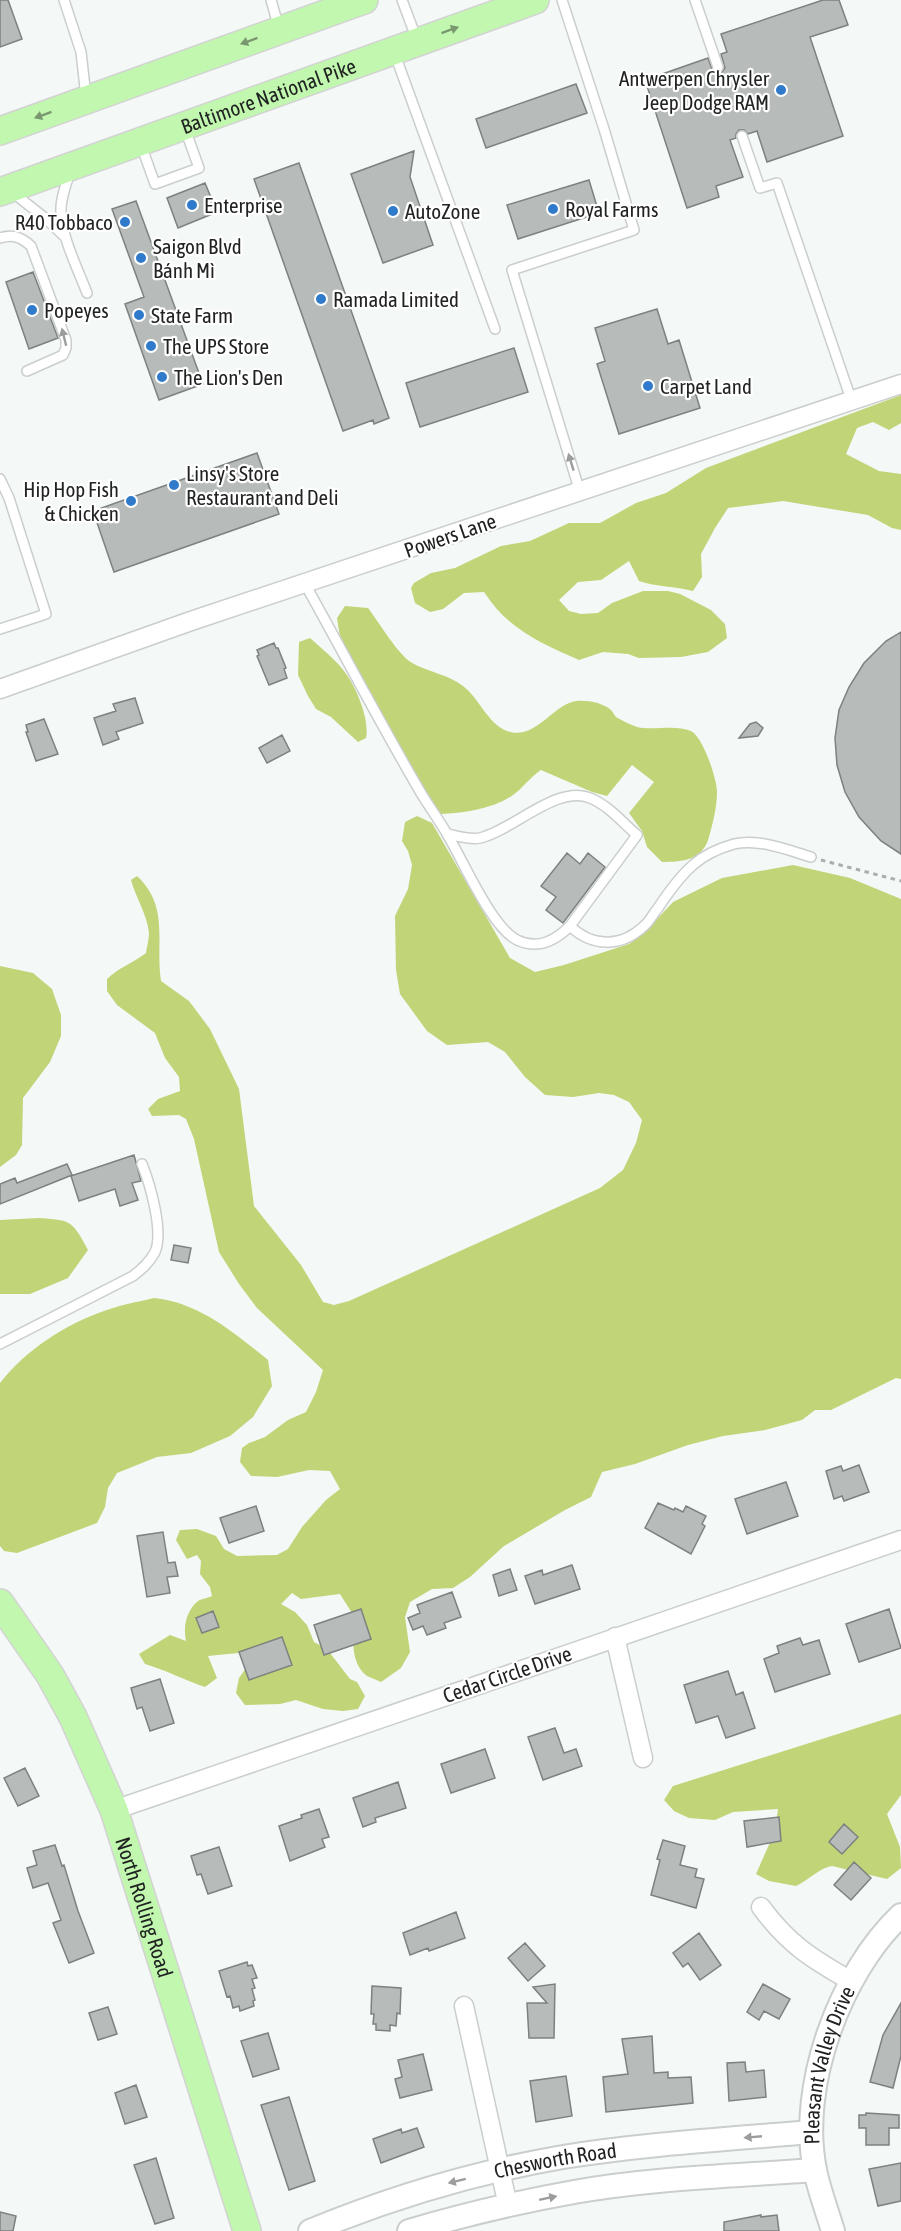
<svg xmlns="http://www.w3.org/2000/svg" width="901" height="2231" font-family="'Asap Condensed',sans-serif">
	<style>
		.forest { fill: #c1d477 }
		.building { fill: #b7bcba; stroke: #7d8180; stroke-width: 1.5 }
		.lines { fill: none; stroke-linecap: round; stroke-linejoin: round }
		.service-casing { stroke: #cacecc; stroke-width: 12 }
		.minor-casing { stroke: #cacecc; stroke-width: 21 }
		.tertiary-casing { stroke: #cacecc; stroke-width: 26 }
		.primary-casing { stroke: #d3d3d3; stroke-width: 30 }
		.path { stroke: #abaeac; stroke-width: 3; stroke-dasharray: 4.5 4.5; stroke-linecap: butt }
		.service { stroke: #fff; stroke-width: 9 }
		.minor { stroke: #fff; stroke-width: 18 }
		.tertiary { stroke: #fff; stroke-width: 22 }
		.primary { stroke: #c2f7af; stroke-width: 27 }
		.oneway { fill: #7a9870 }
		.oneway2 { fill: #9b9c9c }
		.poi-dot { fill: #2f7aca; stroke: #fff; stroke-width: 2 }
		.labels { text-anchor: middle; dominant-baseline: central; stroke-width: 4.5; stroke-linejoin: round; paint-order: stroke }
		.poi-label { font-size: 21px; fill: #212322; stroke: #fff; text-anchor: start }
		.street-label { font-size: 21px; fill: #212322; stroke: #fff }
	</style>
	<rect width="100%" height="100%" fill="#f4f8f6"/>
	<!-- forest -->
	<path class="forest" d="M901,395V423L889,430L873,422L857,428L846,454L879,471L901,474V530L892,528L868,515L783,501L728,508L715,528L701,554L702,577L693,591C675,586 657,587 639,581L629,561L601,580L578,582L559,600L569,611L581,614L598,613L612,603L643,591H668L680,594L711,610L725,624L727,638L708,652L681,657L639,658L628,654L603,652L579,660C540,643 508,629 484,592L464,593L443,609L430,612L415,603L411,588L414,583L431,573L455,568L501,546L530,541L569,523H600L636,503L666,493L706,468Z
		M345,606L368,608C379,622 399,657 414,664C429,672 449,675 463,686C479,698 488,724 507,731C533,741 551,708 572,702C582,699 602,702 611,710C613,712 614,715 616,717C621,720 631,725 637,727C654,731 674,724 691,731C703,737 717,779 717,792C717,806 713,823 709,837C703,860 683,862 662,862L647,847L642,831L629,813L654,782L632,765L607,796L592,792L541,770C530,777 523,788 513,795C493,809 464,813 440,814L430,801L340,637L337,618Z
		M310,638C321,648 335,659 344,671C356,686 370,720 366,738L358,742L331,717L316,709L308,696L298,675L299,642Z
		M417,816L432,823L510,958L535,972L564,965L629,944L644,933L673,902L722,878L793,865L850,878L901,899V1379L896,1378L831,1410H815L802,1420L765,1430L723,1436L688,1445L635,1464L602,1472L591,1497L565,1510L504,1546L470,1577L453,1588L432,1589L410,1602L405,1617L410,1652L401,1668L381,1682C377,1680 371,1678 367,1676C351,1664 351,1638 357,1621L340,1594L301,1599L292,1593L281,1604L295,1612L307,1625L314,1642L327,1649L350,1679L357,1682L365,1696L358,1709L343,1711L323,1709L296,1700L280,1704L245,1705L236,1693L239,1678L258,1651L208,1656L217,1678L205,1687C184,1680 166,1670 145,1664L139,1654L170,1635L186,1641C183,1627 186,1611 198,1601C201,1599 208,1598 212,1596L210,1587L200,1574L201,1561L197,1555L187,1559L176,1540L180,1530L197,1529L216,1536L224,1549L237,1556L277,1555L288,1549L302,1527L326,1500L340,1489L330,1471L309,1470L277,1477L251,1476L240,1462L242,1448L249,1443L265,1437L288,1420L306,1412L316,1392L323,1370L257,1308L239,1284L219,1252L194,1139L186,1119L179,1115L152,1116L148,1109L158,1099L180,1091L179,1077L165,1058L155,1033L117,1005L107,991V979C118,968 133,963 146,953C147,946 149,939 149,933C147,914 136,898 131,880L137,876C170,907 155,942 161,981L189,1001L210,1029L239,1089L254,1206L301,1265L323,1302L334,1305L349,1301L600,1188L623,1170L636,1143L642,1120L629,1102L614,1095L599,1093L573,1097L545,1095L525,1077L505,1052L488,1042L447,1045L427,1031L400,994L396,970L395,916L408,889L412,865L408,851L402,841L405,822Z
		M0,966L33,973L52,989L61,1015V1036L50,1062L23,1098L22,1145L16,1155L0,1167Z
		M38,1218C71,1220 72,1220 88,1250L68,1278L30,1294H0V1220Z
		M154,1298C200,1303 233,1332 268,1360L272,1386L253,1417L230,1436L191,1453L157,1457L117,1473L108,1488L105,1507L97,1523L17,1553L4,1551L0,1546V1383C26,1350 64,1325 104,1311C120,1305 137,1302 154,1298Z
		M901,1714V1795L887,1814L900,1847L901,1868L887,1879L832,1866C821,1867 807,1881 796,1886L769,1881L756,1874L775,1831L778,1809L733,1812L715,1820L689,1818L674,1811L664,1800L673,1786Z"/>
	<!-- building -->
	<path class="building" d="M0,0H8L22,39L0,47Z
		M823,0H839L848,25L810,37L843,136L767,162L757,131L748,134L744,130H739L736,134V138L730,140L743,177L716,186L719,197L687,208L645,80L708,58L713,72L721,73L725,68L721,54L727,52L721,34Z
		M576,84L587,113L486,148L476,119Z
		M414,151L410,177L433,245L383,263L351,174Z
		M299,163L389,418L374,424L373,420L343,431L254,179Z
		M589,180L599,213L518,239L507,205Z
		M205,183L217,212L178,228L167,198Z
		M136,201L203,384L159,400L125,304L144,297L112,209Z
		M33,272L58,338L29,349L6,282Z
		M657,309L668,344L679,340L700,408L619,434L597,364L605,361L595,328Z
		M514,348L528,392L420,427L406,383Z
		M257,453L279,514L114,572L93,511Z
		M901,632V854L881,841L859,817L845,792L837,765L835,738L839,710L849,687L864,663L886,641Z
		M274,643L276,648H278L286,668L284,669L287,678L269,685L257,656L259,655L257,650Z
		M135,698L143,723L116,732L119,739L103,745L94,718L116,711L113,704Z
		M44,719L58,754L36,761L26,732H28L26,725Z
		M756,722L763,728L758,736L739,738L750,724Z
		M282,735L290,751L267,763L259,748Z
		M567,853L580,864L588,853L605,867L563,923L546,910L556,897L541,886Z
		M134,1155L141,1181L132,1183L138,1200L120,1206L115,1189L79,1201L71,1176Z
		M67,1164L72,1175L0,1204V1184L15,1178L17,1183Z
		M174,1245L191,1248L188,1263L171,1260Z
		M859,1465L869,1492L844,1501L842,1496L834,1499L826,1471L841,1466L843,1471Z
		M786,1482L798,1516L747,1534L735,1499Z
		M658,1503L674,1510L675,1508L683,1512L686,1506L706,1516L702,1524L705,1526L691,1554L645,1528Z
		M256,1506L264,1531L229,1543L220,1518Z
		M163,1532L168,1563L175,1562L178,1576L167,1577L170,1593L147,1597L137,1536Z
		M572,1565L580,1589L535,1604L525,1576L542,1570L543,1575Z
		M510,1569L517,1590L499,1596L493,1575Z
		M452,1592L461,1617L444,1623L446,1628L427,1635L423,1626L413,1630L408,1618L420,1613L417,1605Z
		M361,1609L371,1639L324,1655L314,1625Z
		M889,1609L901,1648L859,1662L846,1624Z
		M213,1611L219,1627L202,1633L196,1618Z
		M282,1637L292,1665L249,1680L239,1652Z
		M800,1638L803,1645L819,1640L830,1674L775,1692L764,1659L779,1653L777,1646Z
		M728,1671L736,1695L743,1692L755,1728L726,1738L718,1716L696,1723L684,1685Z
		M160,1679L174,1723L150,1731L142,1707L137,1709L131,1688Z
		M555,1728L564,1753L576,1749L582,1766L543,1780L528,1737Z
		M485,1749L495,1778L451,1793L441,1764Z
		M25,1768L39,1796L18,1806L4,1778Z
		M398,1782L406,1808L375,1818L376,1822L363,1827L353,1798Z
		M319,1809L329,1837L322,1839L325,1847L290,1861L279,1826L302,1818L301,1815Z
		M779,1817L781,1841L747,1847L744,1821Z
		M844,1824L858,1837L842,1854L829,1842Z
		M663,1840L685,1846L680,1865L697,1869L695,1877L704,1879L696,1908L651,1895L660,1860L657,1859Z
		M55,1845L62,1866L64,1865L78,1911L94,1953L69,1963L53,1923L61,1920L48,1883L33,1888L27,1868L37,1865L33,1851Z
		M219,1847L232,1886L208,1894L201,1874L197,1875L191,1856Z
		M854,1862L871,1878L851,1900L834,1885Z
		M456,1912L465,1938L429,1951L428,1948L410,1955L403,1933Z
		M699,1933L721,1965L700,1980L688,1963L683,1967L673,1953Z
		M525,1943L545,1966L528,1981L508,1958Z
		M247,1962L248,1966L252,1965L257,1978L252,1979L255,1988L252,1989L255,2000L253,2001L254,2006L240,2011L239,2006L233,2008L230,1996L227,1997L219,1971Z
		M555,1984L554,2038H529L527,2003H547L533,1987Z
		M763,1984L790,1999L779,2019L764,2011L759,2020L747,2012Z
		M372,1986L401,1988L400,2014L397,2013L396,2026L390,2025V2031L376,2030V2024H373L374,2014H371Z
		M901,2003V2056L893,2088L870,2082L883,2035Z
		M108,2007L117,2034L98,2040L89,2013Z
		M268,2033L279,2069L253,2077L241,2041Z
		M652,2036L654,2073L668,2072V2078L691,2077L693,2103L606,2112L603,2077L628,2074L622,2039Z
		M423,2054L432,2090L400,2098L395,2079L402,2077L398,2060Z
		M745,2062L746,2072L764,2070L766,2097L729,2101L727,2063Z
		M566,2076L572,2116L536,2122L530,2081Z
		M136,2085L147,2117L125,2124L115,2093Z
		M289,2097L315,2181L289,2190L261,2105Z
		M866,2113L899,2115V2128H889V2145H866V2128H859V2115H866Z
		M417,2128L424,2147L381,2163L373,2139L401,2129L402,2133Z
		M156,2158L174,2218L155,2224L134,2165Z
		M901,2163V2201L878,2206L869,2169Z
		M0,2212L16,2216L13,2231H0Z
		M761,2215V2217L777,2215L779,2231H724V2222Z"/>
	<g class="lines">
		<!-- service casing -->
		<g class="service-casing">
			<path id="service" d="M64,0L81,52L86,97
				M271,0L279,28
				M402,0L417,40
				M562,0L604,129L634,230L512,270L580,492
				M695,0L718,67
				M394,52L495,329
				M742,136L760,188L777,183L852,402
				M141,145L155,184L199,168L185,129
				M70,172C66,185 60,199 61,213C61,235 79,272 87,293
				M12,192L45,218L65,237
				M0,238C13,234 21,237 31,246L66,340V348L63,355L27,371
				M0,479L9,498L46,614L0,629
				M305,584C343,652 379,721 418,788C427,804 438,818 447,834C463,860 491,927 517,940C538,950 555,941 570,926L637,835C623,823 608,805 590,798C557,784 512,831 480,838C470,840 457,836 448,834
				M570,926C592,947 621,948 644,926C650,921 653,914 658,908C668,893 679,877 693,865C704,855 720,848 734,844C758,838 788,850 811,857
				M0,1344L133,1276C142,1269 149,1263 155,1252C164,1232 150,1184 142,1164"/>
		</g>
		<!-- minor casing -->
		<g class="minor-casing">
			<path id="minor" d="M0,689L191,621L901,384
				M615,1637L643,1758
				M114,1810L901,1540
				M761,1907C788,1944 812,1959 851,1981
				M464,2006L508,2206"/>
		</g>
		<!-- tertiary casing -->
		<g class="tertiary-casing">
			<g id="tertiary">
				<path id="s1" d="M310,2231C392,2197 476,2172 563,2157C644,2144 729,2139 811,2132"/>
				<path d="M409,2231C463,2215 518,2202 574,2192C653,2178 735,2176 815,2170"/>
				<path id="s2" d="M833,2231C827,2211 819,2190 815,2170C798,2086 840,1973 901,1915"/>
			</g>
		</g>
		<!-- primary casing -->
		<g class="primary-casing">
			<g id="primary">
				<path d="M0,131L364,0"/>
				<path id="s3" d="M0,192L535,0"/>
				<path id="s4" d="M0,1603L50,1675L73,1717L114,1810L247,2231"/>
			</g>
		</g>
		<!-- path -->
		<path class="path" d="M821,860L901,881"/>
		<!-- service -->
		<use href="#service" class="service"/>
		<!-- minor -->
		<use href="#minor" class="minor"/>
		<!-- tertiary -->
		<use href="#tertiary" class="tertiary"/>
		<!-- primary -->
		<use href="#primary" class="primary"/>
	</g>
	<!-- one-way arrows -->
	<defs><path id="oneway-solid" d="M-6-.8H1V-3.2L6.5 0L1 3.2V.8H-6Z" transform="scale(1.5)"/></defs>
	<g class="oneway">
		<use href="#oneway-solid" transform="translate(450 30) rotate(-20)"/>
		<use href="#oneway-solid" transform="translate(249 41) rotate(160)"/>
		<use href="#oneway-solid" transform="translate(43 115) rotate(160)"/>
	</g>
	<g class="oneway2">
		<use href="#oneway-solid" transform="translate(64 337) rotate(-104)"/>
		<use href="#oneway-solid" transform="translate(571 462) rotate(-107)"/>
		<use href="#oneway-solid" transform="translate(753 2137) rotate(175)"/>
		<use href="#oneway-solid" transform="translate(457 2181) rotate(166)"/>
		<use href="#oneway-solid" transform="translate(548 2198) rotate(-12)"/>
	</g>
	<!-- markers -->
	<g class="poi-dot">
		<circle cx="781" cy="90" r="6"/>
		<circle cx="192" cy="205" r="6"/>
		<circle cx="553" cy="209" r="6"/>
		<circle cx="393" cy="211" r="6"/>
		<circle cx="125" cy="222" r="6"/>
		<circle cx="141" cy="258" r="6"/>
		<circle cx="321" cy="299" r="6"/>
		<circle cx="32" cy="310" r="6"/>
		<circle cx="139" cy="315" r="6"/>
		<circle cx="151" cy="346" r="6"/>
		<circle cx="162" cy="377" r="6"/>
		<circle cx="648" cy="386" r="6"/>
		<circle cx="174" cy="485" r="6"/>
		<circle cx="131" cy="501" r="6"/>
	</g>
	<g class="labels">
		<!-- poi labels -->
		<g class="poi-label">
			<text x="769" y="78" text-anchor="end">Antwerpen Chrysler<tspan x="769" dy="24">Jeep Dodge RAM</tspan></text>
			<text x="204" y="205">Enterprise</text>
			<text x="565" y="209">Royal Farms</text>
			<text x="405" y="211">AutoZone</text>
			<text x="113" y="222" text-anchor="end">R40 Tobbaco</text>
			<text x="153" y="246">Saigon Blvd<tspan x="153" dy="24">Bánh Mì</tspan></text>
			<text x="333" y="299">Ramada Limited</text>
			<text x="44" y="310">Popeyes</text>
			<text x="151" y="315">State Farm</text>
			<text x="163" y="346">The UPS Store</text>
			<text x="174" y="377">The Lion's Den</text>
			<text x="660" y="386">Carpet Land</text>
			<text x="186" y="473">Linsy's Store<tspan x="186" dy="24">Restaurant and Deli</tspan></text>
			<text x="119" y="489" text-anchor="end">Hip Hop Fish<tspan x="119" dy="24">&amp; Chicken</tspan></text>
		</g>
		<!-- street labels -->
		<g class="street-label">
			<text stroke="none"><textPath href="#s3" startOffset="285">Baltimore National Pike</textPath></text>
			<text transform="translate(450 535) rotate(-19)">Powers Lane</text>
			<text transform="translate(507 1674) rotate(-19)">Cedar Circle Drive</text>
			<text stroke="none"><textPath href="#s4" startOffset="339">North Rolling Road</textPath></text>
			<text stroke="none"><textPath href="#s2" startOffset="171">Pleasant Valley Drive</textPath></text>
			<text stroke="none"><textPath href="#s1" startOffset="256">Chesworth Road</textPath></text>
		</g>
	</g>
</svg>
